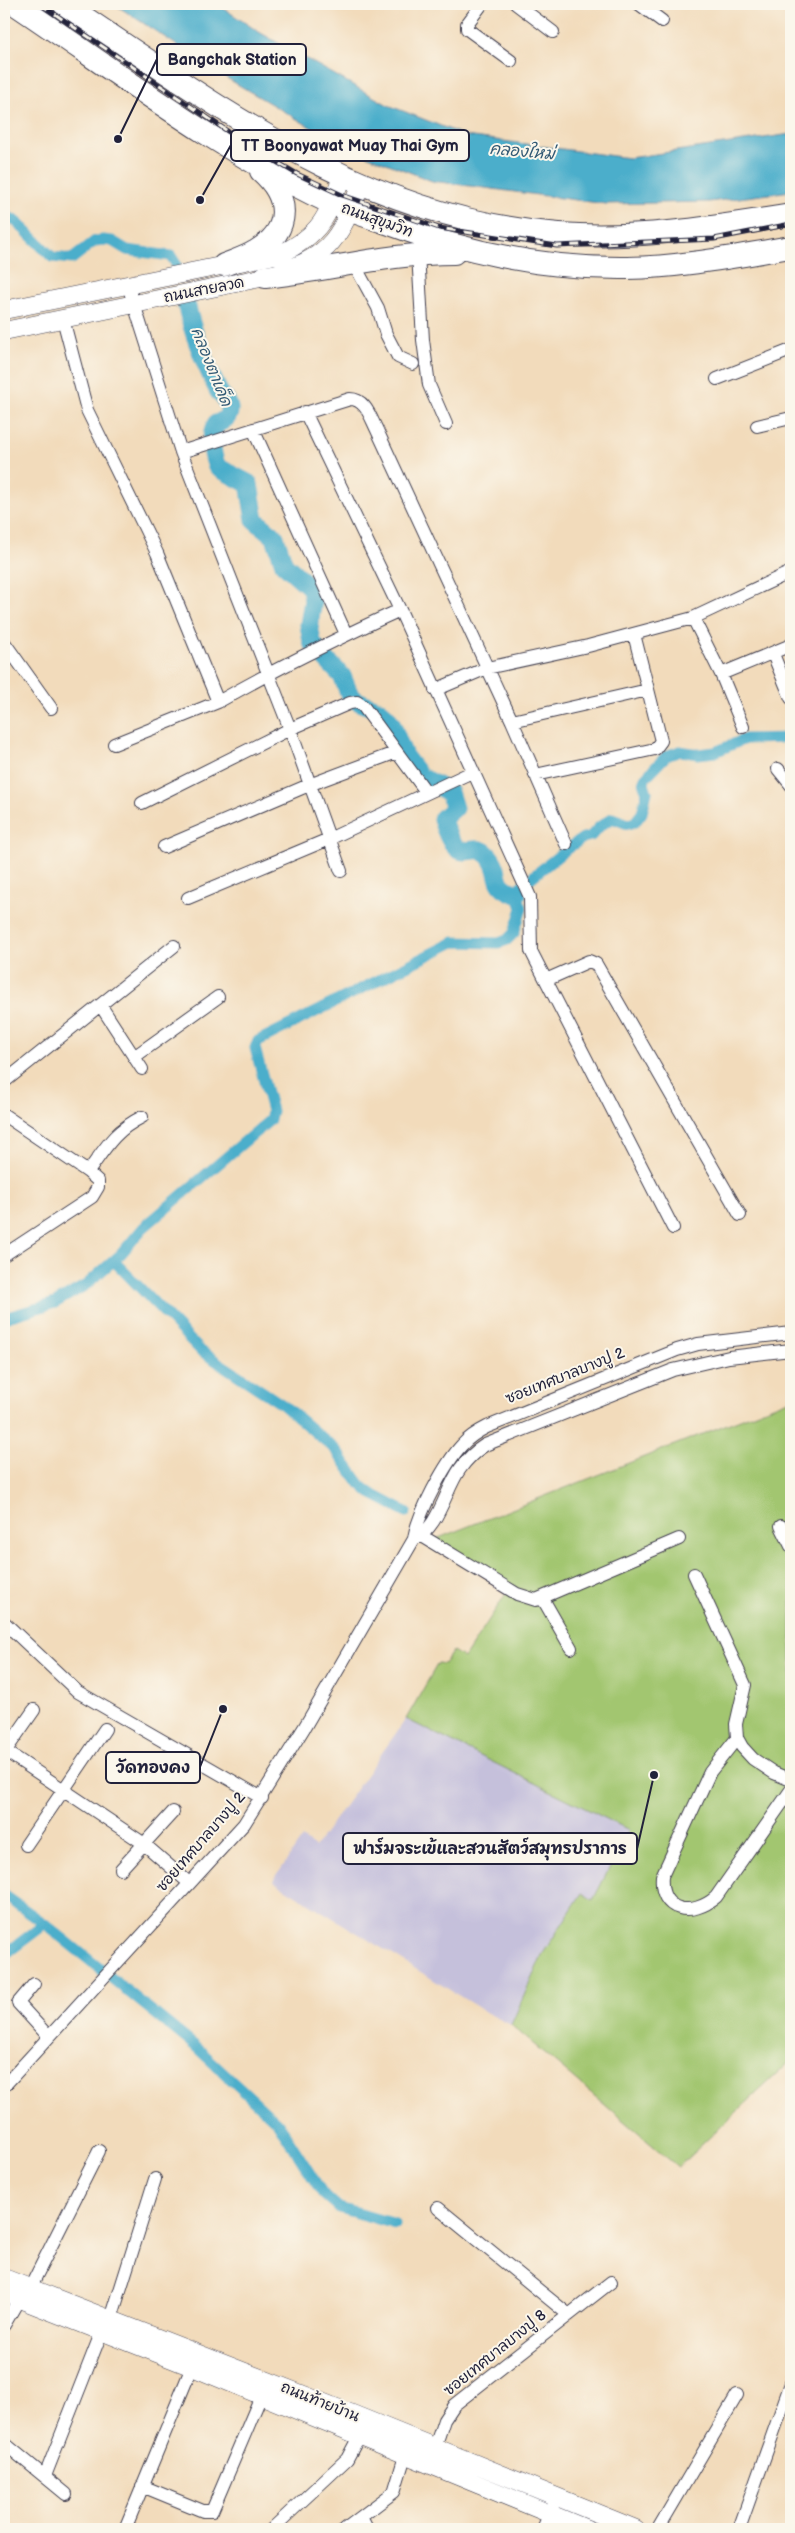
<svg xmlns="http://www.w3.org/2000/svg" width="795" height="2533" font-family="'Balsamiq Sans','Playpen Sans Thai',sans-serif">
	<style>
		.industrial { fill: #c5c0db }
		.green { fill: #a2c670; stroke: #627456 }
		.water { fill: #4caecb; stroke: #376883 }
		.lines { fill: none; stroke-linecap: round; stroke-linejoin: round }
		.canal { stroke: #4caecb; stroke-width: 11 }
		.river { stroke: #4caecb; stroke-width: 19 }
		.street-casing { stroke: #413e4e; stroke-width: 14 }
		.secondary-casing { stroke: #413e4e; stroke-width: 19 }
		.highway-casing { stroke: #413e4e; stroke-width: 24 }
		.street { stroke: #fff; stroke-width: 12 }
		.secondary { stroke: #fff; stroke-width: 18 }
		.highway { stroke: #fff; stroke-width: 22 }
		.rail-casing { stroke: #22223b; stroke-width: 5 }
		.rail { stroke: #fbf7ec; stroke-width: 3; stroke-dasharray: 9; stroke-linecap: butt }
		.labels { text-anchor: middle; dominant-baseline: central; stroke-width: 4; stroke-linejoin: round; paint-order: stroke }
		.street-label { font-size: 15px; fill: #22223b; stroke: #fbf7ec }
		.water-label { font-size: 16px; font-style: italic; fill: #335a75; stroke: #fbf7ec }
		.leader { fill: none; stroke: #22223b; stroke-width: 2 }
		.callout-dot { fill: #22223b; stroke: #fbf7ec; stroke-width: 2 }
		.callout { fill: #fbf7ec; stroke: #22223b; stroke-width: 2 }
		.callout-label { font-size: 16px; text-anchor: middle; font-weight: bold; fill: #22223b }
	</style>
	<rect width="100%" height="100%" fill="#fbf7ec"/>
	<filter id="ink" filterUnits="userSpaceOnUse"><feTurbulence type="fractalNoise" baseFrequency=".02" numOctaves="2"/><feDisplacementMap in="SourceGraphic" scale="10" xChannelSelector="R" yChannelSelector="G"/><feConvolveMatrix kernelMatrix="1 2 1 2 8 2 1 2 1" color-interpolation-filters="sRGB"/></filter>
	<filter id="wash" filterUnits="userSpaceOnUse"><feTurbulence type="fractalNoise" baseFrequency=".0096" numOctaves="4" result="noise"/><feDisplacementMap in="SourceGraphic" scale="20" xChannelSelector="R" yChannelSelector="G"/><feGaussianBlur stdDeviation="1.12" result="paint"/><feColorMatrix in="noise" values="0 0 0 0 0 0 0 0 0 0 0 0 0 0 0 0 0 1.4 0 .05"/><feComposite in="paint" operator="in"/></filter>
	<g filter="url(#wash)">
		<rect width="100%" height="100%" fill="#f2dbbb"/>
		<!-- industrial -->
		<path class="industrial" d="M406,1719L629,1830L593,1900L552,1939L542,1955L511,2025L487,2013L273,1881L302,1838L315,1847Z"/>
		<!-- green -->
		<path class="green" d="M791,1399V2061L678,2167L511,2025L542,1955L582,1893L593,1900L629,1830L406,1719L438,1663L444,1664L453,1651L464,1658L511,1586L436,1539Z"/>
		<!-- water -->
		<path class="water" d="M114,4H217L259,32L388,105L466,136L629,158L791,134V191L709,202L606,204L432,181L343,146L230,80Z"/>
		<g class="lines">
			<!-- canal -->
			<path class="canal" d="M4,216L15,220L52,257L72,259L95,241L103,240L112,241L127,250L171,256L176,264
				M114,1261L201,1351L283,1405L336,1450L360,1484L370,1493L406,1512
				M4,1318L55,1303L86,1285L121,1254L143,1228L270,1120L272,1111L255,1048L258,1041L454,942L499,943L507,940L514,933L522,908L517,894L521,886L567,849L583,838L591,836L599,827L612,818L628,824L635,822L642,813L647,792L644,785L645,778L666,756L680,751L698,754L715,752L745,739L791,738
				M4,1895L45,1924L195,2046L278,2123L323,2194L339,2208L395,2224
				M4,1955L45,1924"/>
			<!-- river -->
			<path class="river" d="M187,307C193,334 205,363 217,388C220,396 228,399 229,408C230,417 224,421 216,424C209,438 212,454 217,467L249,484L255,520L275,537L284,564L311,588L313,600L309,625L312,642L317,650L342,676L349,693L355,700L379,710L386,716L391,723L404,756L420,777L449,792L454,808L442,819C459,875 472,836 489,856C504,873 489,885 517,894"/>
		</g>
	</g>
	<g filter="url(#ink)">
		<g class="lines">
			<!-- street casing -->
			<g class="street-casing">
				<path id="street" d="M482,4L467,24V29L511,61
					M516,4L553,32
					M639,4L662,21
					M418,253L423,340L429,385L446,424
					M354,264L378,308L386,334L398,357L413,364
					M128,285L181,452L290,729L341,871
					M63,319L87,410L157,553L218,702L114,744
					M717,379L791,350
					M305,412L400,610
					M757,426L791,418
					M253,429L346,634
					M181,452L350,399C365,399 370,416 376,428L512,721
					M693,618L721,674L791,645
					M4,642L51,708
					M773,654L791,698
					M721,674L743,727
					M435,690L487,668L588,646L693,618L791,572
					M218,702C277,668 338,638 400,610L530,897L531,951L673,1228
					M778,769L791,785
					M535,775L655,749L661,741L634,634
					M142,803L290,729L350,703L357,702L363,706L427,793L472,772
					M566,844L512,721L648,690
					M164,847L309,785L397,752
					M188,898L329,839L427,793
					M546,980L589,961L596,964L740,1215
					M101,1006L142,1069
					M134,1057L218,997
					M4,1082L174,946
					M4,1115L88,1172L98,1181V1187L92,1197L4,1255
					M88,1172C106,1147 114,1131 142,1117
					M781,1526L791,1546
					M422,1536L517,1594L536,1600L679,1539
					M414,1539C439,1528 445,1490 460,1469C467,1459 474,1452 485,1445L673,1370L729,1357L791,1350
					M694,1574L745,1685L736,1724L737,1738L742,1747L753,1759L774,1773L791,1780
					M543,1599L571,1648
					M4,1622L78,1692L262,1798
					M737,1738L710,1772L662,1876C659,1912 692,1918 716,1897L791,1790
					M4,1750L143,1843L188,1882
					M4,1753L34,1710
					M26,1845L105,1729
					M121,1869L173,1812
					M34,1984L18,2003L48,2036
					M4,2086L244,1824L304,1728L414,1539C417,1515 445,1463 462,1445C469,1437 477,1432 487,1427L677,1350L698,1344L791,1333
					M438,2208L569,2315
					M30,2288L99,2151
					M111,2319L155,2179
					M4,2325L19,2299
					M4,2443L66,2494
					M435,2447L444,2420L454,2405L611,2282
					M45,2476L102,2331
					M142,2486L203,2511H212L261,2396
					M361,2517L367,2529
					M125,2529L192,2367
					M272,2529L347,2459L363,2429
					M345,2529L394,2492L405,2456
					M543,2529L553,2506
					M658,2529L737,2395
					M739,2529L791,2383"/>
			</g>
			<!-- secondary casing -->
			<g class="secondary-casing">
				<path id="secondary" d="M4,310L280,254C320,235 328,217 342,176
					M4,331L265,277C328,257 337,246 361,184
					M4,2278L355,2415L636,2529
					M4,2293L192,2367L587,2529"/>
			</g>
			<!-- highway casing -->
			<g class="highway-casing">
				<path id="highway" d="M15,4C118,73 218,150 331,203C349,211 368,217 387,223C464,252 544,269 627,268C683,267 737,256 791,247
					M64,4C221,108 364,219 559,234C637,240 715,227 791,215
					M224,265C234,261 247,257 256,251C292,230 290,197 261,171
					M265,277C329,270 390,253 454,253"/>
			</g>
			<!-- street -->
			<use href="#street" class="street"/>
			<!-- secondary -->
			<use href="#secondary" class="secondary"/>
			<!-- highway -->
			<use href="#highway" class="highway"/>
			<!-- rail casing -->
			<g class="rail-casing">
				<path id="rail" d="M40,4L248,145L297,174L342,195L439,228L557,246L714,239L791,224"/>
			</g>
			<!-- rail -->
			<use href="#rail" class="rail"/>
		</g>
	</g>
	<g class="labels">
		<!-- street labels -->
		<g class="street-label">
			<text transform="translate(377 220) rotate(20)">ถนนสุขุมวิท</text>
			<text transform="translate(204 290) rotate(-11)">ถนนสายลวด</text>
			<text transform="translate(565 1376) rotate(-22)">ซอยเทศบาลบางปู 2</text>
			<text transform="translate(201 1842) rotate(-49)">ซอยเทศบาลบางปู 2</text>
			<text transform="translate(495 2353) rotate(-39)">ซอยเทศบาลบางปู 8</text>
			<text transform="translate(320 2402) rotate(22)">ถนนท้ายบ้าน</text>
		</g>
		<!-- water labels -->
		<g class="water-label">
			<text transform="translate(522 152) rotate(5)">คลองใหม่</text>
			<text transform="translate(211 367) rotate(68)">คลองตาเค็ด</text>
		</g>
	</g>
	<!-- callouts -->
	<path class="leader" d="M118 139L157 59M200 200L231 145M223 1709L200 1767M654 1775L637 1849"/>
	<g class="callout-dot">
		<circle cx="118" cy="139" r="5"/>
		<circle cx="200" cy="200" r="5"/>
		<circle cx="223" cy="1709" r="5"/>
		<circle cx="654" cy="1775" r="5"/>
	</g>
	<g class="callout">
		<rect x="157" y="44" width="149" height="31" rx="5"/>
		<rect x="231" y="130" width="238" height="31" rx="5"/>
		<rect x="106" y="1752" width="94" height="31" rx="5"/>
		<rect x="343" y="1833" width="294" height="31" rx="5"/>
	</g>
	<g class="callout-label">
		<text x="232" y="65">Bangchak Station</text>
		<text x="350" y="151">TT Boonyawat Muay Thai Gym</text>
		<text x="153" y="1773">วัดทองคง</text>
		<text x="490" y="1854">ฟาร์มจระเข้และสวนสัตว์สมุทรปราการ</text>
	</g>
	<!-- margin -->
	<rect width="795" height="2533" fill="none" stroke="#fbf7ec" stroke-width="20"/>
</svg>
